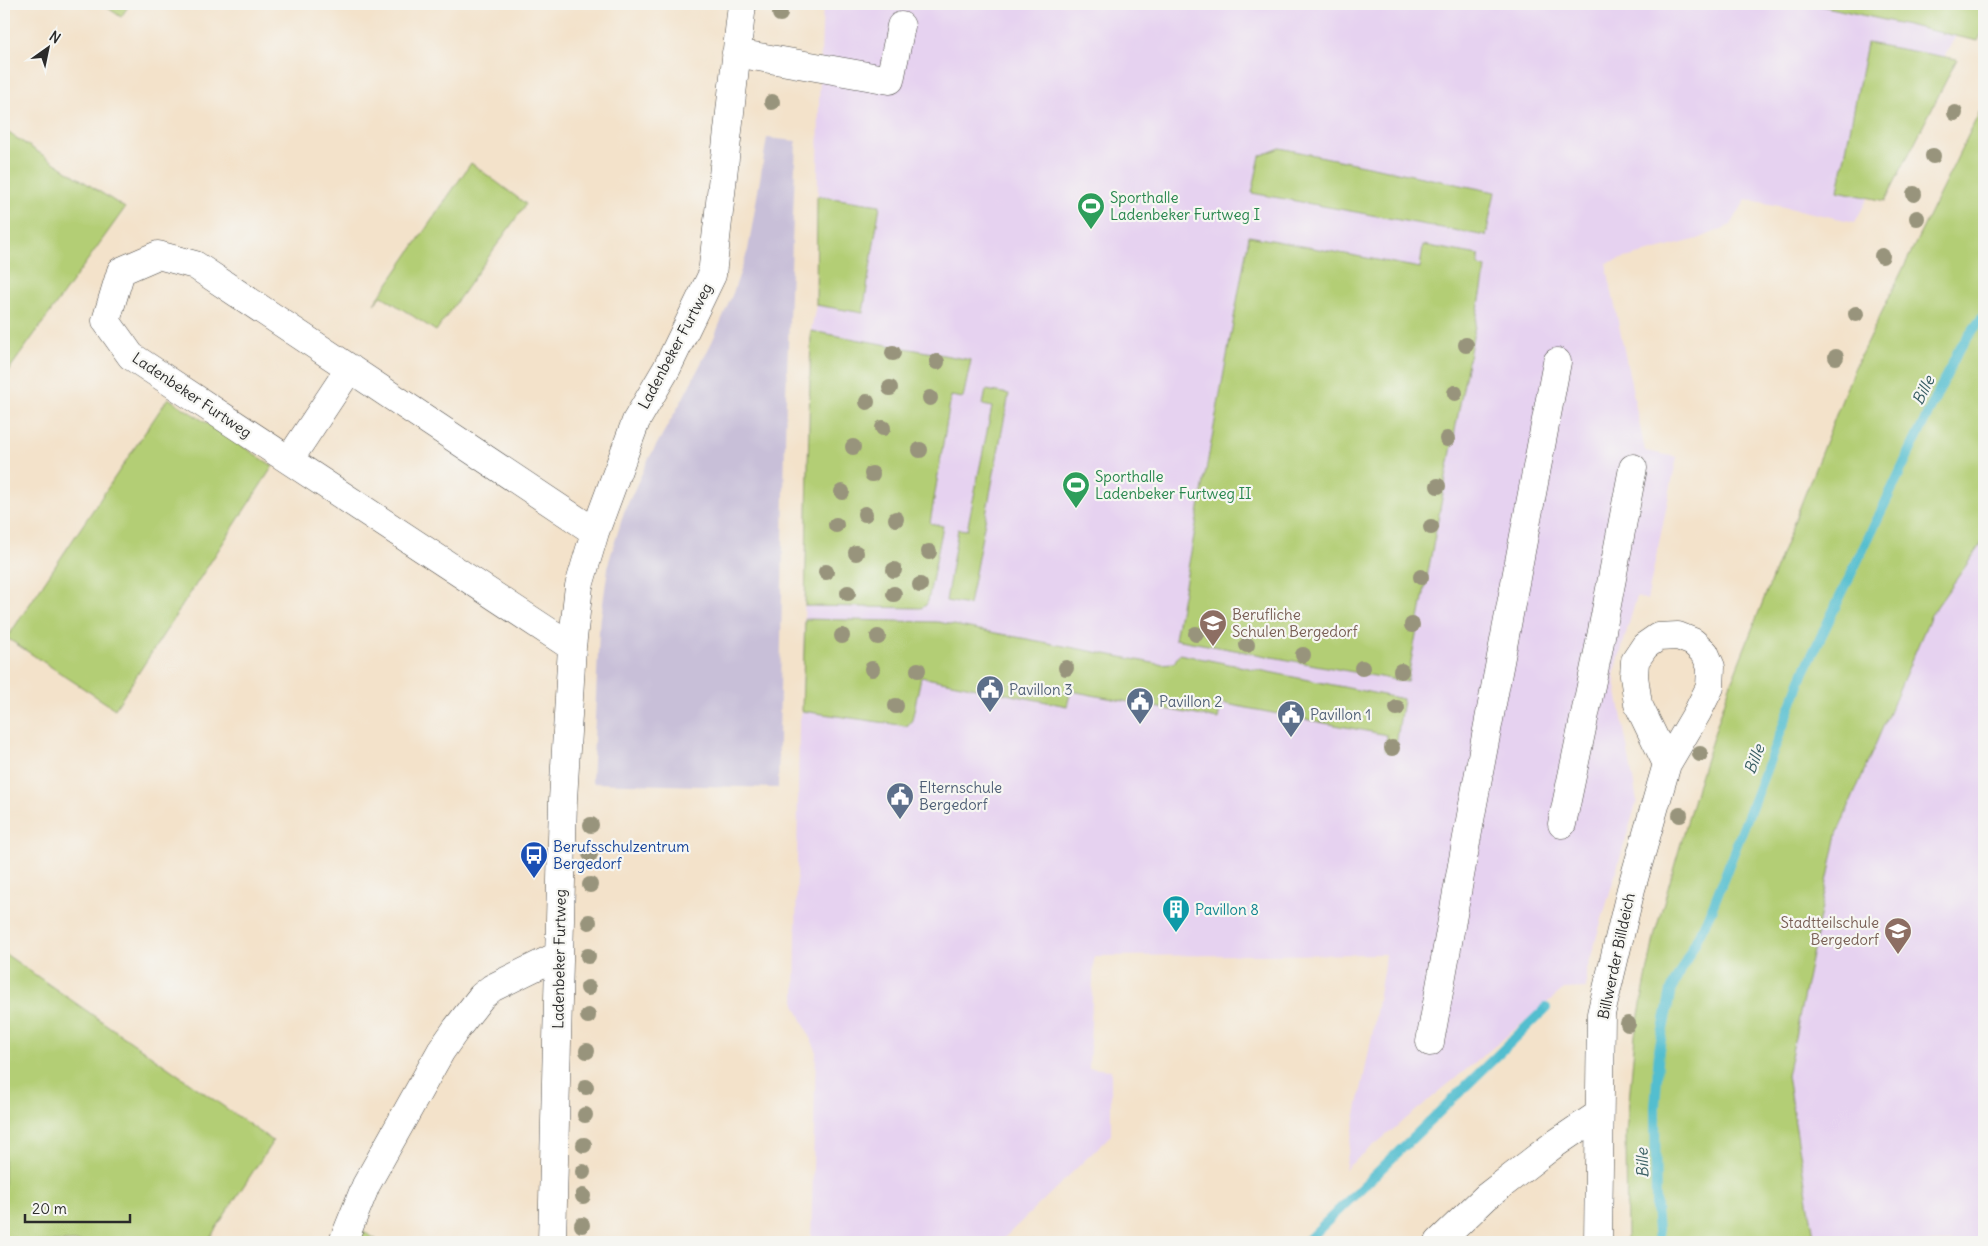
<svg xmlns="http://www.w3.org/2000/svg" width="1988" height="1246" font-family="Delius,sans-serif">
	<style>
		.built { fill: #e6d2f0 }
		.industrial { fill: #c8bfd8 }
		.green { fill: #b3ce74; stroke: #6f7c50 }
		.lines { fill: none; stroke-linecap: round; stroke-linejoin: round }
		.stream { stroke: #53becf; stroke-width: 10 }
		.minor-casing { stroke: #494643; stroke-width: 29 }
		.minor { stroke: #fff; stroke-width: 28 }
		.tree { fill: #98947c }
		.labels { text-anchor: middle; dominant-baseline: central; stroke-width: 4.5; stroke-linejoin: round; paint-order: stroke }
		.leisure-label { font-size: 15px; fill: #27864d; stroke: #f6f6f2; text-anchor: start }
		.street-label { font-size: 15px; fill: #2b2b2b; stroke: #f6f6f2 }
		.education-label { font-size: 15px; fill: #785e54; stroke: #f6f6f2; text-anchor: start }
		.service-label { font-size: 15px; fill: #4e5e75; stroke: #f6f6f2; text-anchor: start }
		.transit-label { font-size: 15px; fill: #164399; stroke: #f6f6f2; text-anchor: start }
		.culture-label { font-size: 15px; fill: #0d838f; stroke: #f6f6f2; text-anchor: start }
		.water-label { font-size: 16px; font-style: italic; fill: #395e64; stroke: #f6f6f2 }
	</style>
	<rect width="100%" height="100%" fill="#f6f6f2"/>
	<filter id="ink" filterUnits="userSpaceOnUse"><feTurbulence type="fractalNoise" baseFrequency=".02" numOctaves="2"/><feDisplacementMap in="SourceGraphic" scale="10" xChannelSelector="R" yChannelSelector="G"/><feConvolveMatrix kernelMatrix="1 2 1 2 8 2 1 2 1" color-interpolation-filters="sRGB"/></filter>
	<filter id="wash" filterUnits="userSpaceOnUse"><feTurbulence type="fractalNoise" baseFrequency=".0096" numOctaves="4" result="noise"/><feDisplacementMap in="SourceGraphic" scale="20" xChannelSelector="R" yChannelSelector="G"/><feGaussianBlur stdDeviation="1.12" result="paint"/><feColorMatrix in="noise" values="0 0 0 0 0 0 0 0 0 0 0 0 0 0 0 0 0 1.4 0 .05"/><feComposite in="paint" operator="in"/></filter>
	<g filter="url(#wash)">
		<rect width="100%" height="100%" fill="#f3e2ca"/>
		<!-- built -->
		<path class="built" d="M823,4H1973L1855,222L1746,199L1731,225L1698,239L1606,263L1645,451L1677,457L1647,600L1637,596L1614,675L1637,801L1586,973V988L1564,989L1345,1169L1372,1036L1386,954L1094,956L1089,1068L1111,1070V1135L1000,1242H811L816,1050L795,1005L799,724L802,711L811,331L816,305L819,103Z
			M1984,540V1242H1815L1787,1076L1837,834L1931,615Z"/>
		<!-- industrial -->
		<path class="industrial" d="M767,138L796,141L786,396L778,788L592,783L599,631L609,561L624,512L648,460L682,400L712,342L733,293L748,250Z"/>
		<!-- green -->
		<path class="green" d="M102,4H130L121,17Z
			M1813,4H1984V28L1978,41Z
			M1867,43L1957,59L1885,201L1838,191Z
			M1984,103V540L1931,615L1837,834L1787,1076L1815,1242H1627L1626,1134L1635,1035L1655,933L1700,777L1729,688L1854,369Z
			M4,130L125,208L6,374L4,373Z
			M1280,148L1495,192L1486,236L1252,193L1260,156Z
			M471,163L526,204L436,331L382,296L374,304Z
			M817,196L880,205L863,313L816,305Z
			M1249,236L1420,268L1423,245L1479,255L1478,265L1486,268L1407,682L1175,639Z
			M811,331L971,360L963,398L951,396L930,523L943,526L928,601L926,605L921,608L805,606Z
			M986,390L1009,394L969,605L946,601L958,529L967,530L992,407L983,405Z
			M168,398L273,466L115,709L7,638Z
			M805,619L938,622L1158,664L1174,663L1179,654L1403,699L1395,753L1385,751L1387,735L1221,703L1218,719L1071,691L1067,706L921,677L912,720L907,726L802,711Z
			M4,953L273,1141L207,1242H4Z
			M363,1231L380,1242H354Z"/>
		<g class="lines">
			<!-- stream -->
			<path class="stream" d="M1306,1242L1546,1008
				M1659,1242L1656,1208L1655,1108L1659,1050L1671,990L1711,911L1804,672L1959,349L1984,315"/>
		</g>
	</g>
	<g filter="url(#ink)">
		<g class="lines">
			<!-- minor casing -->
			<g class="minor-casing">
				<path id="minor" d="M736,53L890,80L901,26
					M289,460L350,368
					M572,647L131,356L106,321L121,271L158,255L195,265L595,532
					M1562,824L1598,652L1633,468
					M1430,1042L1473,804L1557,362
					M343,1242L366,1185L441,1051L457,1028L482,996L492,988L559,955
					M552,1242L563,800L572,647L579,586L595,532L636,421L667,368L712,275L742,4
					M1439,1242L1486,1197L1552,1146L1599,1114
					M1598,1242L1601,1014L1631,889L1667,764L1697,713L1710,687L1711,667L1705,653L1693,642L1678,636L1658,637L1645,646L1635,661L1634,676L1638,704L1667,764"/>
			</g>
			<!-- minor -->
			<use href="#minor" class="minor"/>
		</g>
		<!-- trees -->
		<g class="tree">
			<circle cx="780" cy="14" r="8"/>
			<circle cx="772" cy="102" r="8"/>
			<circle cx="1955" cy="113" r="8"/>
			<circle cx="1933" cy="156" r="8"/>
			<circle cx="1914" cy="194" r="8"/>
			<circle cx="1917" cy="218" r="8"/>
			<circle cx="1882" cy="256" r="8"/>
			<circle cx="1856" cy="314" r="8"/>
			<circle cx="1466" cy="345" r="8"/>
			<circle cx="893" cy="353" r="8"/>
			<circle cx="1836" cy="357" r="8"/>
			<circle cx="937" cy="362" r="8"/>
			<circle cx="890" cy="388" r="8"/>
			<circle cx="1455" cy="393" r="8"/>
			<circle cx="930" cy="398" r="8"/>
			<circle cx="867" cy="402" r="8"/>
			<circle cx="883" cy="428" r="8"/>
			<circle cx="1447" cy="439" r="8"/>
			<circle cx="853" cy="447" r="8"/>
			<circle cx="920" cy="450" r="8"/>
			<circle cx="872" cy="474" r="8"/>
			<circle cx="1438" cy="486" r="8"/>
			<circle cx="842" cy="492" r="8"/>
			<circle cx="865" cy="514" r="8"/>
			<circle cx="896" cy="519" r="8"/>
			<circle cx="836" cy="525" r="8"/>
			<circle cx="1431" cy="527" r="8"/>
			<circle cx="929" cy="552" r="8"/>
			<circle cx="856" cy="553" r="8"/>
			<circle cx="894" cy="570" r="8"/>
			<circle cx="826" cy="572" r="8"/>
			<circle cx="1421" cy="577" r="8"/>
			<circle cx="920" cy="585" r="8"/>
			<circle cx="848" cy="593" r="8"/>
			<circle cx="894" cy="594" r="8"/>
			<circle cx="1412" cy="625" r="8"/>
			<circle cx="1196" cy="634" r="8"/>
			<circle cx="842" cy="636" r="8"/>
			<circle cx="878" cy="637" r="8"/>
			<circle cx="1247" cy="645" r="8"/>
			<circle cx="1303" cy="655" r="8"/>
			<circle cx="1066" cy="668" r="8"/>
			<circle cx="1362" cy="668" r="8"/>
			<circle cx="872" cy="669" r="8"/>
			<circle cx="918" cy="670" r="8"/>
			<circle cx="1401" cy="671" r="8"/>
			<circle cx="896" cy="706" r="8"/>
			<circle cx="1397" cy="708" r="8"/>
			<circle cx="1392" cy="748" r="8"/>
			<circle cx="1700" cy="754" r="8"/>
			<circle cx="1680" cy="815" r="8"/>
			<circle cx="591" cy="825" r="8"/>
			<circle cx="590" cy="854" r="8"/>
			<circle cx="590" cy="885" r="8"/>
			<circle cx="589" cy="922" r="8"/>
			<circle cx="588" cy="956" r="8"/>
			<circle cx="588" cy="988" r="8"/>
			<circle cx="588" cy="1016" r="8"/>
			<circle cx="1628" cy="1024" r="8"/>
			<circle cx="587" cy="1051" r="8"/>
			<circle cx="586" cy="1087" r="8"/>
			<circle cx="585" cy="1115" r="8"/>
			<circle cx="584" cy="1145" r="8"/>
			<circle cx="583" cy="1172" r="8"/>
			<circle cx="583" cy="1196" r="8"/>
			<circle cx="582" cy="1225" r="8"/>
		</g>
	</g>
	<!-- icons -->
	<defs>
		<g id="stadium-pin" transform="scale(1.4375)"><path d="M0 17L-7.5 6A9.5 9.5 0 1 1 7.5 6Z" fill="#2e9e5b" stroke="#f6f6f2"/><path d="M0-5a6.5 5 0 1 0 0 10a6.5 5 0 1 0 0-10ZM-3.5-1.8h7v3.6h-7Z" fill="#fff"/></g>
		<g id="university-pin" transform="scale(1.4375)"><path d="M0 17L-7.5 6A9.5 9.5 0 1 1 7.5 6Z" fill="#8d6e63" stroke="#f6f6f2"/><path d="M0-5L7-2L0 1L-7-2ZM-4 1L0 2.5L4 1V4Q0 6-4 4Z" fill="#fff"/></g>
		<g id="civic-pin" transform="scale(1.4375)"><path d="M0 17L-7.5 6A9.5 9.5 0 1 1 7.5 6Z" fill="#5c6f8a" stroke="#f6f6f2"/><path d="M-.6-6.5H3V-4.5H.6V-3L4-1V1h2V6H-6V1h2V-1L-.6-3ZM-1.2 2.5V6h2.4V2.5Z" fill="#fff"/></g>
		<g id="bus-pin" transform="scale(1.4375)"><path d="M0 17L-7.5 6A9.5 9.5 0 1 1 7.5 6Z" fill="#1a4fb4" stroke="#f6f6f2"/><path d="M-5-6H5V4H4V6H2V4H-2V6H-4V4H-5ZM-3.5-4V0h7V-4ZM-3.5 1.2v1.5H-2V1.2ZM2 1.2v1.5H3.5V1.2Z" fill="#fff"/></g>
		<g id="building-pin" transform="scale(1.4375)"><path d="M0 17L-7.5 6A9.5 9.5 0 1 1 7.5 6Z" fill="#0f9aa8" stroke="#f6f6f2"/><path d="M-4-6H4V6H1V3H-1V6H-4ZM-2.5-4.3h1.7v1.8h-1.7ZM.8-4.3h1.7v1.8H.8ZM-2.5-1h1.7V.8h-1.7ZM.8-1h1.7V.8H.8Z" fill="#fff"/></g>
		<g id="school-pin" transform="scale(1.4375)"><path d="M0 17L-7.5 6A9.5 9.5 0 1 1 7.5 6Z" fill="#8d6e63" stroke="#f6f6f2"/><path d="M0-5L7-2L0 1L-7-2ZM-4 1L0 2.5L4 1V4Q0 6-4 4Z" fill="#fff"/></g>
	</defs>
	<g fill-rule="evenodd">
		<use href="#stadium-pin" x="1091" y="206"/>
		<use href="#stadium-pin" x="1076" y="485"/>
		<use href="#university-pin" x="1213" y="623"/>
		<use href="#civic-pin" x="990" y="689"/>
		<use href="#civic-pin" x="1140" y="701"/>
		<use href="#civic-pin" x="1291" y="714"/>
		<use href="#civic-pin" x="900" y="796"/>
		<use href="#bus-pin" x="534" y="855"/>
		<use href="#building-pin" x="1176" y="909"/>
		<use href="#school-pin" x="1898" y="931"/>
	</g>
	<g class="labels">
		<!-- leisure labels -->
		<g class="leisure-label">
			<text x="1110" y="197">Sporthalle<tspan x="1110" dy="17">Ladenbeker Furtweg I</tspan></text>
			<text x="1095" y="476">Sporthalle<tspan x="1095" dy="17">Ladenbeker Furtweg II</tspan></text>
		</g>
		<!-- street labels -->
		<g class="street-label">
			<text transform="translate(675 346) rotate(-62)">Ladenbeker Furtweg</text>
			<text transform="translate(192 395) rotate(34)">Ladenbeker Furtweg</text>
			<text transform="translate(1616 956) rotate(-78)">Billwerder Billdeich</text>
			<text transform="translate(559 959) rotate(-89)">Ladenbeker Furtweg</text>
		</g>
		<!-- education labels -->
		<g class="education-label">
			<text x="1232" y="614">Berufliche<tspan x="1232" dy="17">Schulen Bergedorf</tspan></text>
			<text x="1879" y="922" text-anchor="end">Stadtteilschule<tspan x="1879" dy="17">Bergedorf</tspan></text>
		</g>
		<!-- service labels -->
		<g class="service-label">
			<text x="1009" y="689">Pavillon 3</text>
			<text x="1159" y="701">Pavillon 2</text>
			<text x="1310" y="714">Pavillon 1</text>
			<text x="919" y="787">Elternschule<tspan x="919" dy="17">Bergedorf</tspan></text>
		</g>
		<!-- transit labels -->
		<g class="transit-label">
			<text x="553" y="846">Berufsschulzentrum<tspan x="553" dy="17">Bergedorf</tspan></text>
		</g>
		<!-- culture labels -->
		<g class="culture-label">
			<text x="1195" y="909">Pavillon 8</text>
		</g>
		<!-- water labels -->
		<g class="water-label">
			<text transform="translate(1923 390) rotate(-64)">Bille</text>
			<text transform="translate(1754 759) rotate(-69)">Bille</text>
			<text transform="translate(1642 1163) rotate(-92)">Bille</text>
		</g>
	</g>
	<!-- margin -->
	<rect width="1988" height="1246" fill="none" stroke="#f6f6f2" stroke-width="20"/>
	<!-- north arrow -->
	<g transform="translate(48 48) rotate(33)" stroke="#f6f6f2" stroke-width="4" paint-order="stroke">
	<path d="M0-4L9 19L0 12L-9 19Z" fill="#2b2b2b"/>
	<text y="-8" font-size="14" font-weight="bold" text-anchor="middle" fill="#2b2b2b">N</text>
	</g>
	<!-- scale -->
	<path d="M25 1214v8h105v-8" fill="none" stroke="#2b2b2b" stroke-width="2.5"/>
	<text x="32" y="1214" font-size="15" fill="#2b2b2b" stroke="#f6f6f2" stroke-width="4" paint-order="stroke">20 m</text>
</svg>
